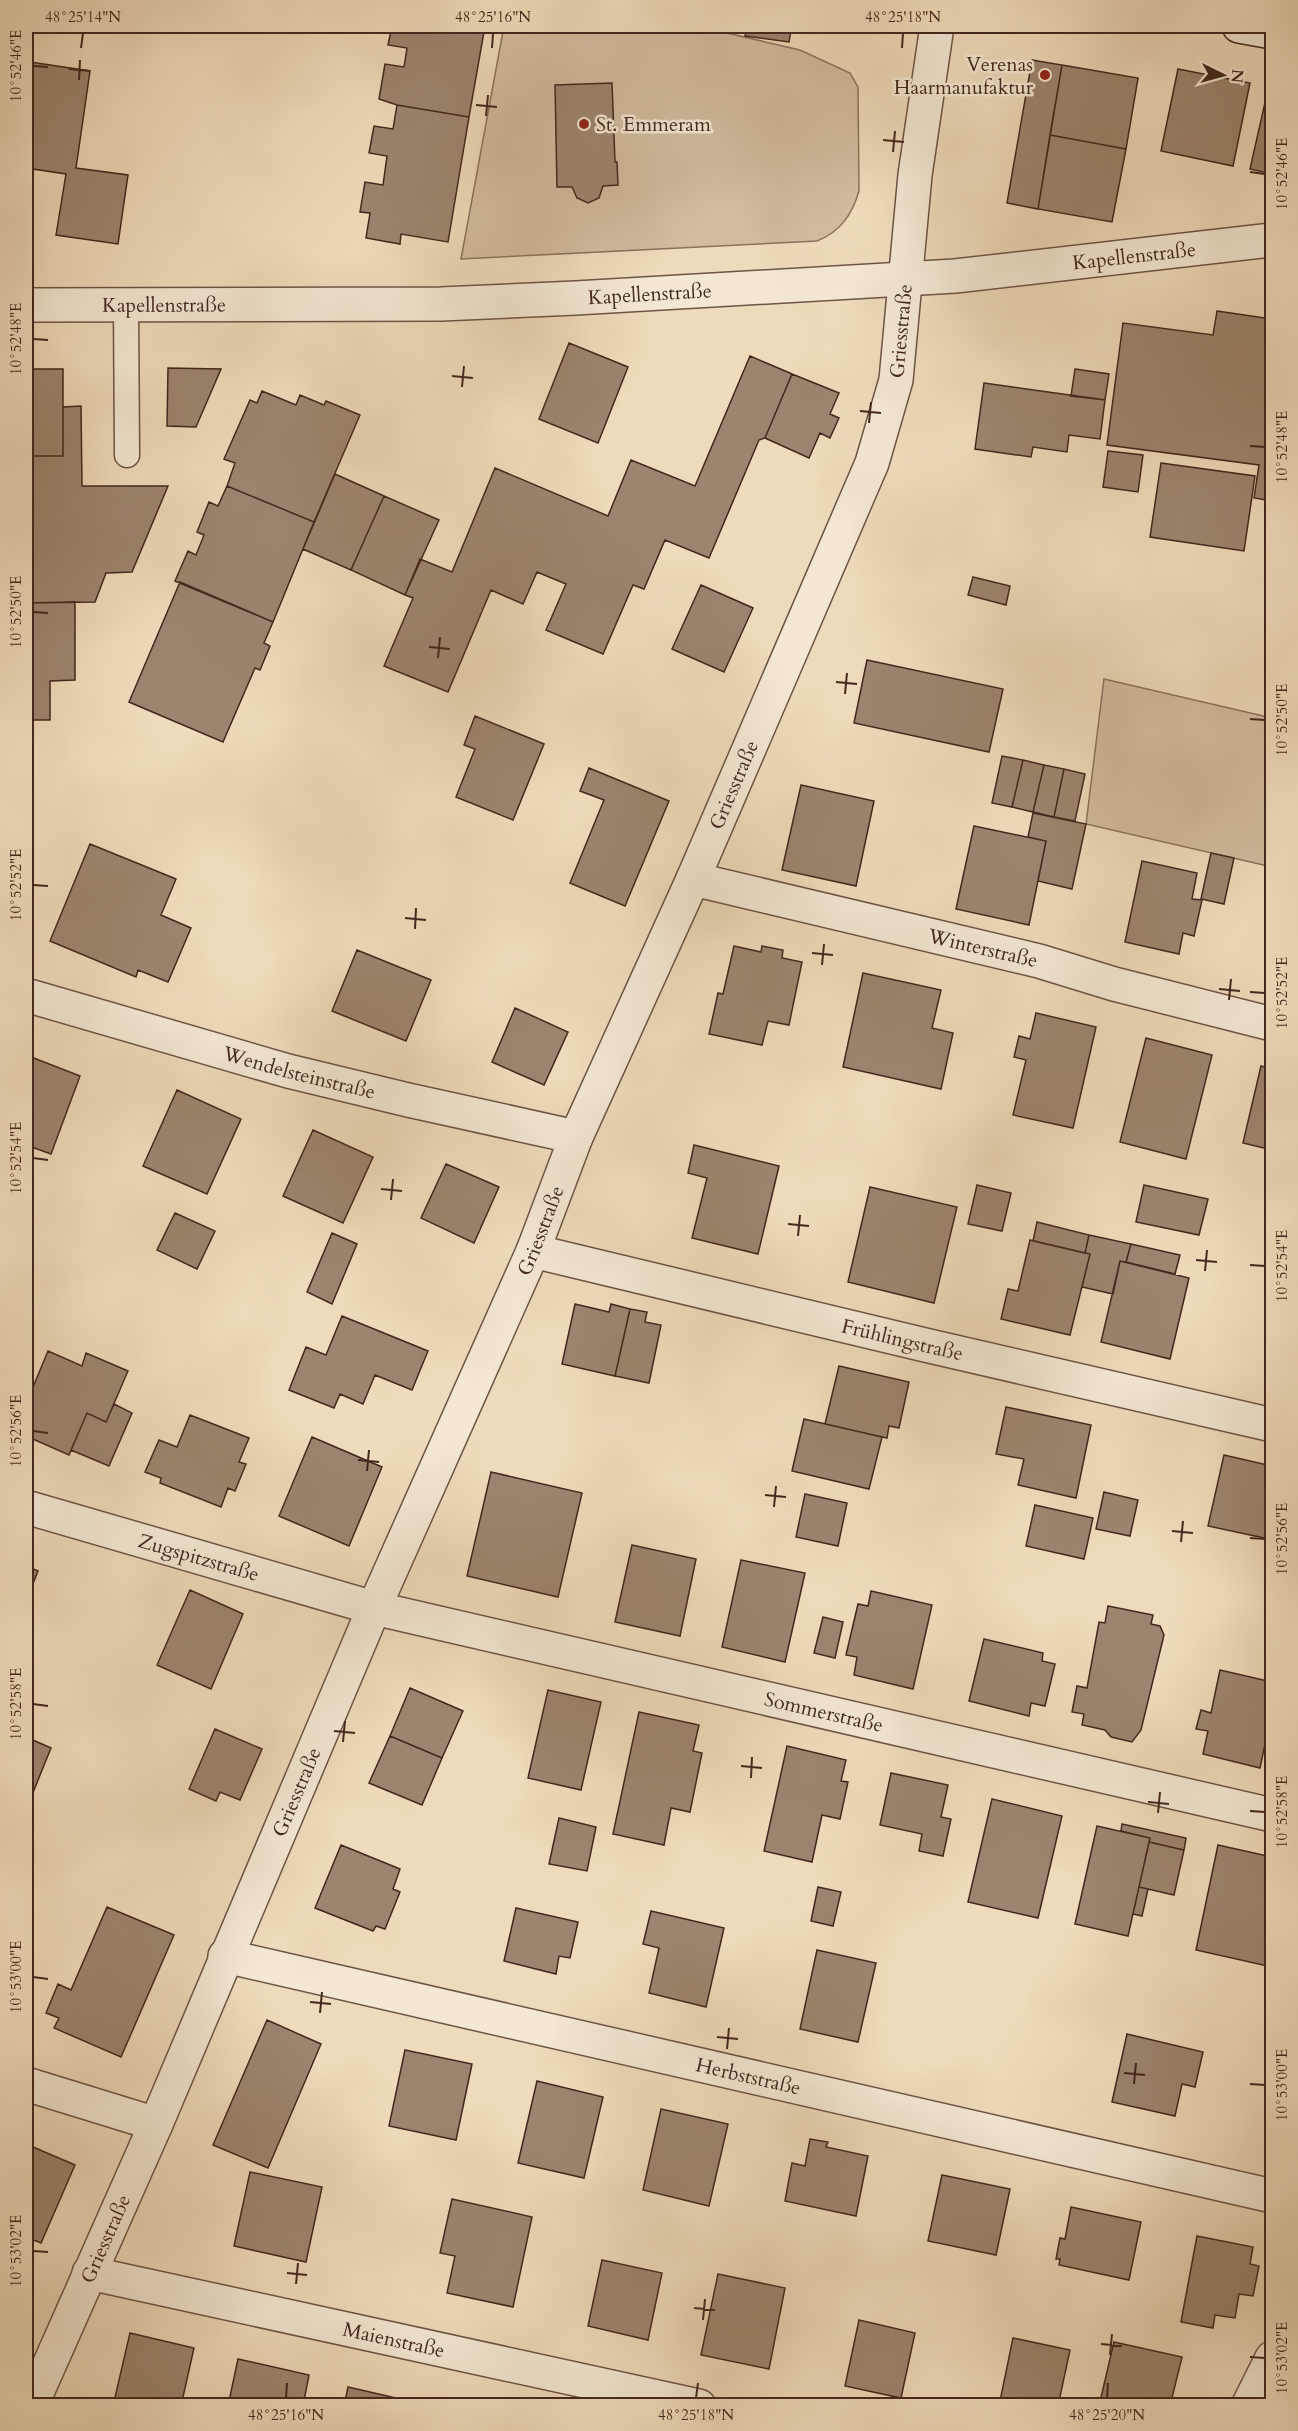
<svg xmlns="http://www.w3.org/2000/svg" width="1298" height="2431" font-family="Cardo,serif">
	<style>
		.green { fill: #d1bca0; stroke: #8a725e; stroke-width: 1.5 }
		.building { fill: #9b856f; stroke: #42271d; stroke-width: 1.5 }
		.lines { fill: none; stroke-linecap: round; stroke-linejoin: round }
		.service-casing { stroke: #6d5444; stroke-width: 27 }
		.minor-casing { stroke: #6d5444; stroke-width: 36 }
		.secondary-casing { stroke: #42271d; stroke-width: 36 }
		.service { stroke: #f4e8d3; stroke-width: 24 }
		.minor { stroke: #f4e8d3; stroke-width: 33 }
		.secondary { stroke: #f4e8d3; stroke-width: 33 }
		.ticks { fill: none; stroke: #42271d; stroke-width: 2 }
		.poi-dot { fill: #8f2418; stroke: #f4e8d3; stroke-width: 2 }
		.labels { text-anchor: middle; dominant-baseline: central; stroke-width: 5; stroke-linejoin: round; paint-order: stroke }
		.poi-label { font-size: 20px; fill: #42271d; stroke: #f4e8d3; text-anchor: end }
		.street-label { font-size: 20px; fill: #42271d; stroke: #f4e8d3 }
		.neatline { fill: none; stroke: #42271d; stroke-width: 2 }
		.ticks-label { font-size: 15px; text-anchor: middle; fill: #42271d }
	</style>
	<rect width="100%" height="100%" fill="#eedbbb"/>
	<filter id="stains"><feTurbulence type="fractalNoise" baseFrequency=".00333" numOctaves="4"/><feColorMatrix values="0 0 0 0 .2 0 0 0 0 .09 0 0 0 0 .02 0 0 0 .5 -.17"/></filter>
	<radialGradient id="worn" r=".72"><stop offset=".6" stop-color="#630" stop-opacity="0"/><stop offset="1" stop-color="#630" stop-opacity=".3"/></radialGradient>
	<!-- green -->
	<path class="green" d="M504,26H697L800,50L850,73L858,87L859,191C852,215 840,232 817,241L461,259Z
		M1104,679L1272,718V867L1086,824Z"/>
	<!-- building -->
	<path class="building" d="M392,26H485L469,117L397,105L379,99L385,64L404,67L407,48L388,45Z
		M747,26L791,30L789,42L745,36Z
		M1032,60L1062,65L1038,209L1007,203Z
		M30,62L90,71L76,168L128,175L118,244L56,235L66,174L26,168V94Z
		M1062,65L1138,78L1126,149L1050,135Z
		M1178,69L1250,83L1233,166L1161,151Z
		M612,83L615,162H617L618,185L603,186L599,198L588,203L577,198L572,187H557L555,85Z
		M1266,98L1272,99V174L1250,169Z
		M397,105L469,117L448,242L401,234L400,244L366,238L370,213L360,212L365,182L383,185L387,156L369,153L374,126L393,129Z
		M1050,135L1126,149L1112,222L1038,209Z
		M1217,311L1272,319V384L1267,423L1272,424V501L1254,498L1259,465L1107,445L1123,323L1213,335Z
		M569,343L628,367L598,443L539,419Z
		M750,356L792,374L765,438L759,440L709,558L665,540L644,589L633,585L603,654L546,630L566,584L537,572L523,604L491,590L448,692L384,666L413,598L405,595L420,559L452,572L495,468L608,516L631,460L695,486Z
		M168,368L221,369L196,427L167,426Z
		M26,369H63V456H26Z
		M1075,369L1109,374L1105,400L1071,396Z
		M792,374L839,393L830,414L839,418L830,438L820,433L809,458L765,438Z
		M984,383L1105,400L1100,439L1069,435L1067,452L1033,447L1031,457L975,449Z
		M262,391L296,405L300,395L324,405L326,401L360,415L314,522L227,486L235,463L224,459L250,400L257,403Z
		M81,406L82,486H168L132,572L106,573L95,602L26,603V456H63V407Z
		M1108,451L1143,455L1138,492L1103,487Z
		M1161,463L1255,476L1244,551L1150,537Z
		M335,474L384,496L351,570L303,549Z
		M227,486L314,522L273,622L175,581L188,551L196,555L204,535L197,532L209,502L218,506Z
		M384,496L439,520L405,595L351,570Z
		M973,577L1010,586L1006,605L968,595Z
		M180,582L273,622L264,643L270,646L260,670L255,668L223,742L129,702Z
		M701,585L753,608L724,672L672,649Z
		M75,602V680L50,681V720H26V603Z
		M867,660L1003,689L989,752L854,723Z
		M475,716L544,744L513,820L456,797L475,749L464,745Z
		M1002,756L1023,760L1012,807L992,803Z
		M1023,760L1044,765L1033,812L1012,807Z
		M1044,765L1064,769L1054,817L1033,812Z
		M589,768L669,801L625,906L570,883L604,800L580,791Z
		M1064,769L1085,774L1075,821L1054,817Z
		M801,785L874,801L856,886L782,870Z
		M1033,813L1086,824L1072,889L1038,881L1046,841L1028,837Z
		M974,826L1046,841L1029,925L956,909Z
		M90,844L176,879L161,915L191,928L168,982L138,970L136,977L50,941Z
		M1211,853L1234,858L1224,904L1201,899Z
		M1142,861L1197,873L1192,899L1202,900L1194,936L1183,933L1179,954L1125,942Z
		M734,946L761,952L762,946L783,950L782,958L802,962L789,1025L768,1021L762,1045L709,1034L718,993L723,994Z
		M357,950L431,980L406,1041L332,1011Z
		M863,973L941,990L932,1028L953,1033L941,1089L843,1067Z
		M515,1008L568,1032L544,1085L492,1062Z
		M1036,1013L1096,1027L1073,1128L1013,1115L1026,1060L1014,1057L1019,1036L1030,1039Z
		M1146,1038L1212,1055L1186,1159L1120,1142Z
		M26,1055L80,1076L51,1154L26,1145Z
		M1261,1066L1272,1069V1150L1243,1143Z
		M177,1090L241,1119L207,1194L143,1166Z
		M313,1130L373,1157L343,1223L283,1196Z
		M694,1145L779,1166L758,1254L692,1238L707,1178L688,1173Z
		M446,1164L499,1187L474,1243L421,1218Z
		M977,1185L1011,1193L1002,1231L968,1224Z
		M1144,1185L1208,1199L1199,1235L1136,1222Z
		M870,1187L957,1207L934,1303L848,1282Z
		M175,1213L215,1231L197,1269L157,1250Z
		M1037,1222L1089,1235L1085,1253L1033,1241Z
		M332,1233L357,1244L332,1304L307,1292Z
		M1089,1235L1131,1244L1126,1262L1120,1261L1113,1294L1082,1287L1090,1254L1085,1253Z
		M1030,1240L1090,1254L1070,1335L1001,1319L1008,1289L1018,1291Z
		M1131,1244L1180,1255L1175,1274L1126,1262Z
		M1120,1261L1189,1278L1170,1359L1101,1342Z
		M575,1304L609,1312L611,1304L630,1309L615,1376L562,1364Z
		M630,1309L647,1312L645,1322L661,1325L649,1383L615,1376Z
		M342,1316L428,1351L412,1390L375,1375L363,1404L340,1394L334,1408L289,1390L306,1347L326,1355Z
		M48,1351L82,1366L86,1353L128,1371L106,1422L87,1413L69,1455L26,1436V1404Z
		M839,1366L909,1382L899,1428L889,1426L887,1438L825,1424Z
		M114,1404L132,1413L109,1466L71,1450L87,1413L106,1422Z
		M1006,1407L1091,1425L1076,1498L1018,1485L1024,1459L996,1454Z
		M190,1415L249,1438L239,1462L246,1464L235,1491L228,1488L221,1507L160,1483L161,1478L145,1472L159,1440L177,1447Z
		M804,1419L882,1437L869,1489L792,1471Z
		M312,1437L382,1467L349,1546L279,1516Z
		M1224,1455L1272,1466V1526L1269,1539L1208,1526Z
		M491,1472L582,1493L558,1597L467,1576Z
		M1104,1492L1138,1500L1130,1536L1096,1529Z
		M805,1494L847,1503L838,1546L796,1537Z
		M1035,1505L1093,1518L1084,1559L1026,1546Z
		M632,1545L696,1559L680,1636L615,1622Z
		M741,1560L805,1573L785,1662L722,1647Z
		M26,1566L38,1571L26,1602Z
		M190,1590L243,1614L211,1689L157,1665Z
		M871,1591L932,1605L913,1689L854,1675L857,1657L846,1655L858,1604L868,1606Z
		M1108,1606L1153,1615L1151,1624L1160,1626L1164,1635L1141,1730L1132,1742L1111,1737L1105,1730L1082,1725L1084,1714L1072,1712L1077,1686L1087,1688L1099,1622L1105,1623Z
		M823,1617L843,1622L835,1658L814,1653Z
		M984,1639L1043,1653L1042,1661L1055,1664L1045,1706L1031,1703L1029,1716L969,1701Z
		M1220,1670L1272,1682V1712L1260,1768L1203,1754L1208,1731L1196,1729L1201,1710L1211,1713Z
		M410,1688L463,1711L442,1758L390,1736Z
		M548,1690L601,1702L581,1790L528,1778Z
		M639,1712L699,1725L693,1751L702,1753L690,1812L671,1808L664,1845L613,1834Z
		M215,1729L262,1749L240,1800L220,1792L216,1801L189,1789Z
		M390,1736L442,1758L422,1805L369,1783Z
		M26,1737L51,1748L32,1795L26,1793Z
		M787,1746L846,1760L841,1781L848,1782L840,1819L822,1815L812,1862L764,1851Z
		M891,1773L948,1785L941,1817L951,1819L943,1856L919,1851L922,1834L880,1825Z
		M992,1799L1062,1816L1038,1918L968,1902Z
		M559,1818L596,1827L587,1871L549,1864Z
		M1122,1824L1186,1838L1184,1850L1149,1842L1150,1838L1121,1831Z
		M1097,1826L1150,1838L1128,1936L1075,1924Z
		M1149,1842L1184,1850L1174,1895L1139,1887Z
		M341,1845L400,1869L393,1889L400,1892L385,1929L376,1926L373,1931L315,1908Z
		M1218,1845L1272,1857V1967L1196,1950Z
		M818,1887L841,1892L833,1926L811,1921Z
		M1139,1887L1148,1889L1142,1916L1133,1914Z
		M107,1907L174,1935L121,2057L54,2028L59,2018L46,2013L58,1984L71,1990Z
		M516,1908L578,1922L570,1958L559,1956L556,1974L504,1961Z
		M651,1911L724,1928L706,2007L649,1993L659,1948L643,1944Z
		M817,1950L876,1963L858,2042L800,2029Z
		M267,2020L321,2044L268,2168L213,2145Z
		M1127,2034L1203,2052L1195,2087L1182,2084L1175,2116L1112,2102Z
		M405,2050L472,2064L456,2140L389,2126Z
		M537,2081L603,2097L584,2178L518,2163Z
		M1272,2106V2138L1266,2137Z
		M661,2109L728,2124L709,2206L643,2190Z
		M810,2139L828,2142L826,2147L868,2156L856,2216L785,2201L792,2163L805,2166Z
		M26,2144L75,2165L41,2243L26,2237Z
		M250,2172L322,2187L306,2262L234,2246Z
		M942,2175L1010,2189L996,2255L928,2241Z
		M452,2199L532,2217L513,2307L447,2293L455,2256L440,2253Z
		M1071,2207L1141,2222L1129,2280L1059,2265L1060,2259H1056L1060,2238L1065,2239Z
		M1197,2236L1253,2247L1250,2264L1259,2266L1253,2296L1239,2294L1235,2318L1215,2315L1213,2328L1181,2322Z
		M602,2260L662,2273L648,2340L588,2326Z
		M718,2274L785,2288L769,2369L701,2355Z
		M859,2320L915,2333L901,2398L845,2386Z
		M130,2333L194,2348L181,2406H113Z
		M1013,2338L1070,2350L1058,2406H999Z
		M1114,2342L1182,2357L1170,2406H1099Z
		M238,2359L309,2375L303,2406H228Z
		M348,2387L418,2403L417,2406H344Z"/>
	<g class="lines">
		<!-- service casing -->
		<g class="service-casing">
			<path id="service" d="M126,305L127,455"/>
		</g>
		<!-- minor casing -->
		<g class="minor-casing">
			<g id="minor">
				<path id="s1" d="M26,305L441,304L576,298L955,276L1272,240"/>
				<path id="s2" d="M693,879L1039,961L1114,984L1272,1024"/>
				<path id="s3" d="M26,995L288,1071L408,1100L576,1137"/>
				<path id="s4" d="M533,1251L925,1345L1272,1425"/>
				<path id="s5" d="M26,1507L374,1608L1272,1815"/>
				<path id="s6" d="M225,1956L1272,2196"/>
				<path d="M26,2084L156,2124"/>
				<path id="s7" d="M89,2273L699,2406"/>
				<path id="s8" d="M31,2406L156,2124L374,1608L533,1251L576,1137L693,879L872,463L896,380L915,175L937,26"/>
				<path d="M1248,2406L1272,2358"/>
			</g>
		</g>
		<!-- secondary casing -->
		<g class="secondary-casing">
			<path id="secondary" d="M1239,26L1272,32"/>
		</g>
		<!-- service -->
		<use href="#service" class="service"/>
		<!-- minor -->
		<use href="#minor" class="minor"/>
		<!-- secondary -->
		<use href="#secondary" class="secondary"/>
	</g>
	<!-- ticks -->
	<path class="ticks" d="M81,48L83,33M492,48L493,33M902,48L903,33M33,66L48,67M69,69L90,71M79,80L80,60M476,105L497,107M486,116L488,95M883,140L904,142M893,152L895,131M1250,172L1265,174M33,339L48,340M452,376L473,378M462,387L464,366M860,411L881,413M869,423L871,402M1250,446L1265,447M33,612L48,613M429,647L450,649M438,658L440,637M836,682L857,684M845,694L847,673M1250,719L1265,720M33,885L48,886M405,918L426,920M415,929L416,908M812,953L833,955M822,965L824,944M1219,989L1240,991M1250,992L1265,993M1229,1000L1231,979M33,1158L48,1160M381,1189L402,1191M391,1200L393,1179M788,1224L809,1226M798,1236L800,1215M1196,1260L1217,1262M1250,1265L1265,1266M1205,1271L1207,1250M33,1431L48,1433M358,1460L379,1462M367,1471L369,1450M765,1495L786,1497M774,1507L776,1486M1172,1531L1193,1533M1250,1538L1265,1539M1181,1542L1183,1521M33,1704L48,1706M334,1731L355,1733M343,1742L345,1721M741,1766L762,1768M751,1778L752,1757M1148,1802L1169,1804M1250,1811L1265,1812M1158,1813L1160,1792M33,1977L48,1979M310,2002L331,2004M320,2013L322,1992M717,2037L738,2039M727,2049L729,2028M1124,2073L1145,2075M1134,2084L1136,2063M1250,2084L1265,2085M33,2251L48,2252M287,2273L307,2275M296,2284L298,2263M694,2308L715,2310M703,2320L705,2299M1101,2344L1122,2346M1110,2355L1112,2334M1250,2357L1265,2358M286,2398L287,2383M696,2398L698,2383M1107,2398L1108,2383"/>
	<!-- markers -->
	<g class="poi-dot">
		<circle cx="1045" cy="75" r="6"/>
		<circle cx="584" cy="124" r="6"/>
	</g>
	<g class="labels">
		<!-- poi labels -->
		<g class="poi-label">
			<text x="1033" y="64">Verenas<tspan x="1033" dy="23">Haarmanufaktur</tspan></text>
			<text x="596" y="124" text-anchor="start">St. Emmeram</text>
		</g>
		<!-- street labels -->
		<g class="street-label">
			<text stroke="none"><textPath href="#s1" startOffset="1110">Kapellenstraße</textPath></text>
			<text stroke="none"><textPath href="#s1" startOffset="624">Kapellenstraße</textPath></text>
			<text stroke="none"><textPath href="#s1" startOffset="138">Kapellenstraße</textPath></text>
			<text stroke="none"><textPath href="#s8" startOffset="2253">Griesstraße</textPath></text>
			<text stroke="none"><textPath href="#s8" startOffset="1767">Griesstraße</textPath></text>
			<text stroke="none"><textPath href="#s2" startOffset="298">Winterstraße</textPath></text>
			<text stroke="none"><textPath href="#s3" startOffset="284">Wendelsteinstraße</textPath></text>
			<text stroke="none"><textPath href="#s8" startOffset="1281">Griesstraße</textPath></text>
			<text stroke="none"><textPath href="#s4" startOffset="380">Frühlingstraße</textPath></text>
			<text stroke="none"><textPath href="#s5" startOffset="180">Zugspitzstraße</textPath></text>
			<text stroke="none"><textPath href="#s5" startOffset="824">Sommerstraße</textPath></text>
			<text stroke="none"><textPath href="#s8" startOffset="669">Griesstraße</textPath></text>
			<text stroke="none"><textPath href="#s6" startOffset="537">Herbststraße</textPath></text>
			<text stroke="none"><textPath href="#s8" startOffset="183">Griesstraße</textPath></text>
			<text stroke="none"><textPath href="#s7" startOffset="312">Maienstraße</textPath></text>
		</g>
	</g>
	<!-- margin -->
	<rect width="1298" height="2431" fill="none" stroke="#eedbbb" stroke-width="66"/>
	<!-- north arrow -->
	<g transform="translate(1223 75) rotate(95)" stroke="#f4e8d3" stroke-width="4.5" paint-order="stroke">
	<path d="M0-4.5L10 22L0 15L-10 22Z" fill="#42271d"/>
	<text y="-9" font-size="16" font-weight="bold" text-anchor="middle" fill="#42271d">N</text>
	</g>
	<rect x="33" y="33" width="1232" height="2365" class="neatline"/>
	<g class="ticks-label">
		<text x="83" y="22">48°25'14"N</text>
		<text x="493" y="22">48°25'16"N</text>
		<text x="903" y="22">48°25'18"N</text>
		<text transform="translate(16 66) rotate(-90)" y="5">10°52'46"E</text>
		<text transform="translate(1282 174) rotate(-90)" y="5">10°52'46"E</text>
		<text transform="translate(16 339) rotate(-90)" y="5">10°52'48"E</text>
		<text transform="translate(1282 447) rotate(-90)" y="5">10°52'48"E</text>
		<text transform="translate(16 612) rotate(-90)" y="5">10°52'50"E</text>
		<text transform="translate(1282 720) rotate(-90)" y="5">10°52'50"E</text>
		<text transform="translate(16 885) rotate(-90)" y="5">10°52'52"E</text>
		<text transform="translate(1282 993) rotate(-90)" y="5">10°52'52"E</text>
		<text transform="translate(16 1158) rotate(-90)" y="5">10°52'54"E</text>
		<text transform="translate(1282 1266) rotate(-90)" y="5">10°52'54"E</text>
		<text transform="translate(16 1431) rotate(-90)" y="5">10°52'56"E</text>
		<text transform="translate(1282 1539) rotate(-90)" y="5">10°52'56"E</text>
		<text transform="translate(16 1704) rotate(-90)" y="5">10°52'58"E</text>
		<text transform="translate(1282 1812) rotate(-90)" y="5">10°52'58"E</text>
		<text transform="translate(16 1977) rotate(-90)" y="5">10°53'00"E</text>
		<text transform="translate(1282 2085) rotate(-90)" y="5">10°53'00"E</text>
		<text transform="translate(16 2251) rotate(-90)" y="5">10°53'02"E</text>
		<text transform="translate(1282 2358) rotate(-90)" y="5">10°53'02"E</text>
		<text x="286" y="2420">48°25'16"N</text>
		<text x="696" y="2420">48°25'18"N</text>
		<text x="1107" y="2420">48°25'20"N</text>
	</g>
	<rect width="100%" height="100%" filter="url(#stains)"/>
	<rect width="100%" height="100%" fill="url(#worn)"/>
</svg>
